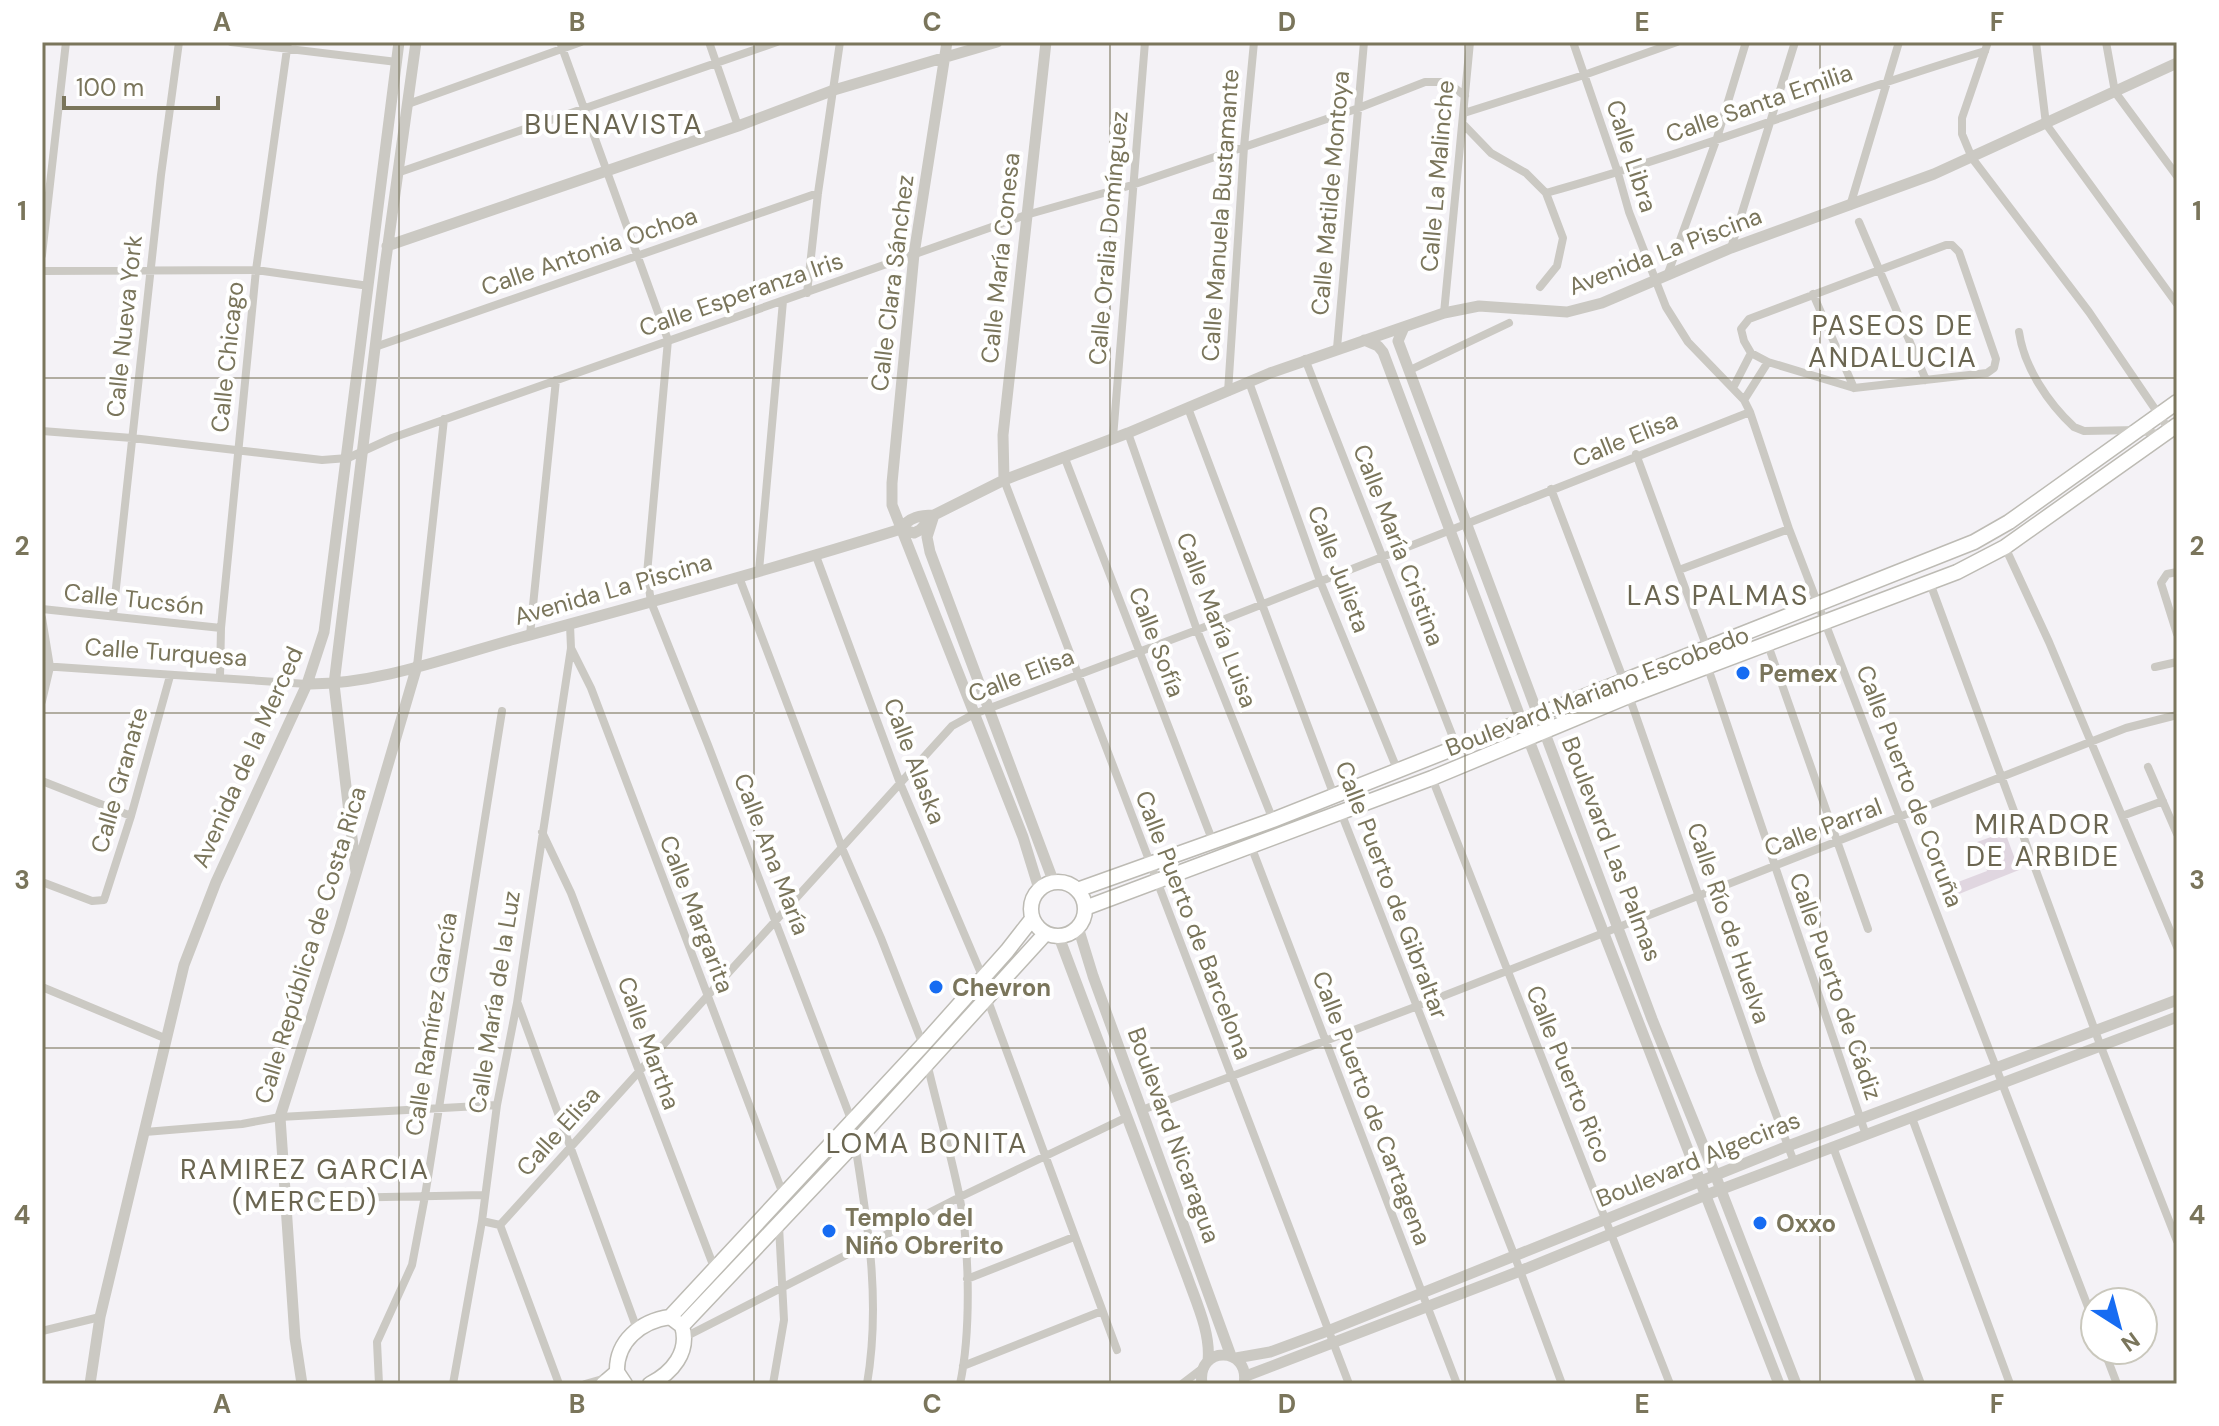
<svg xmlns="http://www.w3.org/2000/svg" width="2219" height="1426" font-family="'DM Sans',sans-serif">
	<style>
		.green { fill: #e0d6e0 }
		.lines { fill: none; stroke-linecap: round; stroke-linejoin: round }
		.primary-casing { stroke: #bdbbb4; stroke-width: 17 }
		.minor { stroke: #cbc9c3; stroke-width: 8 }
		.tertiary { stroke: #cbc9c3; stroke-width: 11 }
		.primary { stroke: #fff; stroke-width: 14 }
		.grid { fill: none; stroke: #7a755b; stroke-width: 2; stroke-opacity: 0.55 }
		.poi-dot { fill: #176cf2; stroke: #fff; stroke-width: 3 }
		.labels { text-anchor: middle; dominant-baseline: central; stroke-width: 8; stroke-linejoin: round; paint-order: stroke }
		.street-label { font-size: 24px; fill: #7a755b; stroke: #fff }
		.poi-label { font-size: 24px; font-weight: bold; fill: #7a755b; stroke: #fff; text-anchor: start }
		.quarter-label { font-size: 28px; letter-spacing: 2px; fill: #6b6651; stroke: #fff }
		.neatline { fill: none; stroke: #7a755b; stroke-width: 3 }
		.grid-label { font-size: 26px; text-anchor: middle; font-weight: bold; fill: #7a755b }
	</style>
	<rect width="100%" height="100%" fill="#f4f2f6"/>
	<!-- green -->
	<path class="green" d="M2005,832L2019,870L1944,900L1934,874L1939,872L1945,887L1987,871L1977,842Z"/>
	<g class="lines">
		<!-- primary casing -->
		<g class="primary-casing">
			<path id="primary" d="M1031 909a27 27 0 1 1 54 0a27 27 0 1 1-54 0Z
				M1077,890L1273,820L1974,542L2009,522L2177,402
				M1085,908L1432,778L1629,696L1957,572L2005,547L2177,425
				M670,1317L923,1045L1007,951L1032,919
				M682,1326L855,1143L1045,934
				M603,1384L617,1372
				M625,1384L617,1372C616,1341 641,1321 670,1317L682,1326C690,1352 672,1373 650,1384"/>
		</g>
		<!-- minor -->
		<path class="minor" d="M231,42L397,62
			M560,42L668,340L647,574L651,602L708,745L852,1122
			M709,42L738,126
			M1573,42L1618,173L1629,212L1666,307L1688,342L1744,400L1750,412L1789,529L2095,1325
			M1988,42L1962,118V134L1972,158L2089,312L2170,431
			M2036,42L2046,124L2177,304
			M2106,42L2115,92L2177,176
			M408,104L581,42
			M1464,113L1584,75L1677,42
			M1463,124L1491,153L1526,173L1546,193L1563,238L1557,266L1540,287
			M397,173L777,42
			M1546,193C1694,152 1837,95 1985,51
			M1850,206L1899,42
			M1859,222L1926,380
			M1946,245H1952L1959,252L1996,359L1994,368L1987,373L1854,388L1768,362L1751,353L1744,341L1741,329L1749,319Z
			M1731,248L1795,42
			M42,255L66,42
			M42,271L256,270L369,286
			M1667,276L1717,138L1746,42
			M807,293L818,193L840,42
			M1813,294L1854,388
			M1444,313L1470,42
			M2019,332C2024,367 2048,403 2074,427L2084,431L2138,430L2162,435
			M375,347L818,193
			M1337,348L1364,42
			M1305,359L1456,745
			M1410,370L1509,323
			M1249,382L1320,581L1397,769
			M1733,388L1751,353
			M1228,392L1244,147L1254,42
			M1744,400L1768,362
			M1188,408L1335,798
			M42,431L132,438L322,460L348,458L392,438L1026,215L1132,185L1356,109L1425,82H1447L1465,96
			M1128,433L1197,630L1273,820
			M1113,438L1145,42
			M1636,454L1707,648
			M1064,456L1213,842
			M1004,480L1349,1384
			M1551,489L1624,681
			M2005,547L2049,642L2177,947
			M816,556L900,783L983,978
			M1679,570L1789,529
			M759,571L783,301
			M2177,572L2167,574L2161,583L2177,634
			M739,577L842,848L881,938L923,1045
			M1930,583L2101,1047L2177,1241
			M42,609L221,628
			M113,615L161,175L179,42
			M42,618L50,667L42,701
			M530,635L556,380
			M1768,645L1868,929
			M571,648L591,688L783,1194
			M42,666L307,684
			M417,666L444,419
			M2155,667L2177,662
			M1708,668L1866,1135
			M220,677L221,628L256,270L288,42
			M1629,696L1759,1069L1794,1162
			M2148,767L2177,834
			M1432,778L1670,1384
			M42,781L131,816
			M1340,810L1515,1257L1562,1384
			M2122,816L2163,801
			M542,832L571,893L715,1270
			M1251,846L1457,1384
			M42,882L92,901L104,900L131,816L170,676
			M42,987L167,1039
			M987,998L1117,1350
			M518,1004L637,1329
			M927,1063C937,1106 950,1150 959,1194C970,1246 971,1333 960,1384
			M1142,1110L1415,1007L2126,728L2177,715
			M1912,1118L2010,1384
			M145,1132L242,1124L280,1117L497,1105
			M855,1144C868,1225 881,1302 867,1384
			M1833,1147L1921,1384
			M286,1199L485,1195
			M482,1221L500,1225L952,726L974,714L1197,630L1750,412
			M500,1225L559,1384
			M967,1279L1074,1237
			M42,1331L100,1317
			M685,1337L960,1197L1127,1117
			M2104,1350L2117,1384
			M963,1366L1102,1311
			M379,1384L377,1342L412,1265L425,1196L502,711
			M453,1384L482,1221L497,1105L517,1003L571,648L570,625
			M585,1384L606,1378
			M773,1384L784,1320L779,1226
			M1182,1384L1203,1368"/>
		<!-- tertiary -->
		<path class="tertiary" d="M947,42L914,254L892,483V505L1023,837L1039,889
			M387,246L738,126L834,90L997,42
			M1404,327L1398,341L1652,1019L1716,1177L1796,1384
			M1364,340L1378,346L1383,352L1528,738L1779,1384
			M1004,480L1003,435L1046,42
			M901,529L914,533L920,530L934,515L1004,480L1128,433L1270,373L1444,313L1479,306L1567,312L1602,303L1731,248L1934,174L2177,63
			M307,684C375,685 450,657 515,639C644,604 773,569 901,529C909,517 921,515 934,515L927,537L930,552L1054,883
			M356,872L334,684L385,266L416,42
			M1078,927L1093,976L1231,1356
			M1059,937L1187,1276C1196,1302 1211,1333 1208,1361
			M1236,1358L1270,1352L1330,1330L1788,1146L2177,1000
			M1246,1376L1520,1271L1706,1195L2177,1017
			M90,1384L100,1317L184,965L216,882L307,684L324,632L399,42
			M302,1384L295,1338L280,1117L340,928L417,666
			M1202,1384C1196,1345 1251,1346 1244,1384"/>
		<!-- primary -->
		<use href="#primary" class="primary"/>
	</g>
	<!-- grid -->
	<path class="grid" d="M399,42V1384M754,42V1384M1110,42V1384M1465,42V1384M1820,42V1384M42,378H2177M42,713H2177M42,1048H2177"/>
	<!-- markers -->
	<g class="poi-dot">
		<circle cx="1743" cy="673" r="8"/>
		<circle cx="936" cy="987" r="8"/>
		<circle cx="1760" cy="1223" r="8"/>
		<circle cx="829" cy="1231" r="8"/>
	</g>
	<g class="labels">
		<!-- street labels -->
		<g class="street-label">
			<text transform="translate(1759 103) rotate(-19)">Calle Santa Emilia</text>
			<text transform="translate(1632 156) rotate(72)">Calle Libra</text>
			<text transform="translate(1437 176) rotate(-85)">Calle La Malinche</text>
			<text transform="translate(1330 193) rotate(-85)">Calle Matilde Montoya</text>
			<text transform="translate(1220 215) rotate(-86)">Calle Manuela Bustamante</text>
			<text transform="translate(1108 238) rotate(-85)">Calle Oralia Domínguez</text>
			<text transform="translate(589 251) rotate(-19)">Calle Antonia Ochoa</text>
			<text transform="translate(1665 251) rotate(-21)">Avenida La Piscina</text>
			<text transform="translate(1000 258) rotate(-84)">Calle María Conesa</text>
			<text transform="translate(892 283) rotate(-83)">Calle Clara Sánchez</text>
			<text transform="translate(741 294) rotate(-19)">Calle Esperanza Iris</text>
			<text transform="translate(124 326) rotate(-84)">Calle Nueva York</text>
			<text transform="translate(227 357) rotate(-84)">Calle Chicago</text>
			<text transform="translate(1625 439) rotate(-22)">Calle Elisa</text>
			<text transform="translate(1399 545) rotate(69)">Calle María Cristina</text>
			<text transform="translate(1339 569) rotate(69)">Calle Julieta</text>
			<text transform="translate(613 589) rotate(-16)">Avenida La Piscina</text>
			<text transform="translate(134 599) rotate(6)">Calle Tucsón</text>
			<text transform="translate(1217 620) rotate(69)">Calle María Luisa</text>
			<text transform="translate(1157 642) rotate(69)">Calle Sofía</text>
			<text transform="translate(166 652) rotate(4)">Calle Turquesa</text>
			<text transform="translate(1021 675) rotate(-21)">Calle Elisa</text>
			<text transform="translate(1597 691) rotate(-21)">Boulevard Mariano Escobedo</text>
			<text transform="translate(247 757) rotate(-66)">Avenida de la Merced</text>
			<text transform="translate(915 761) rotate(69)">Calle Alaska</text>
			<text transform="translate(119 780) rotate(-74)">Calle Granate</text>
			<text transform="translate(1910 786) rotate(69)">Calle Puerto de Coruña</text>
			<text transform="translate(1823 827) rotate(-21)">Calle Parral</text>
			<text transform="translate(1612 849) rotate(69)">Boulevard Las Palmas</text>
			<text transform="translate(772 854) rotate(69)">Calle Ana María</text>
			<text transform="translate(1392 890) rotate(69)">Calle Puerto de Gibraltar</text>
			<text transform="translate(697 914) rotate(69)">Calle Margarita</text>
			<text transform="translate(1729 923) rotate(71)">Calle Río de Huelva</text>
			<text transform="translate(1194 925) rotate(69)">Calle Puerto de Barcelona</text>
			<text transform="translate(310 945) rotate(-73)">Calle República de Costa Rica</text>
			<text transform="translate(1836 986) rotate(71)">Calle Puerto de Cádiz</text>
			<text transform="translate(494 1002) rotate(-81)">Calle María de la Luz</text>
			<text transform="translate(431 1024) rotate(-81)">Calle Ramírez García</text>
			<text transform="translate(649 1043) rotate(70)">Calle Martha</text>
			<text transform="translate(1569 1074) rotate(68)">Calle Puerto Rico</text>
			<text transform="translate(1372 1108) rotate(69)">Calle Puerto de Cartagena</text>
			<text transform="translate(558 1131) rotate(-48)">Calle Elisa</text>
			<text transform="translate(1174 1135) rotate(70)">Boulevard Nicaragua</text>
			<text transform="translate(1698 1159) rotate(-22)">Boulevard Algeciras</text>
		</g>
		<!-- poi labels -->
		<g class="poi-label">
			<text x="1759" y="673">Pemex</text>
			<text x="952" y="987">Chevron</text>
			<text x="845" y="1217">Templo del<tspan x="845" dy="28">Niño Obrerito</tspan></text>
			<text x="1776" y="1223">Oxxo</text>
		</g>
		<!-- quarter labels -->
		<g class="quarter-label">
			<text x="614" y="124">BUENAVISTA</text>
			<text x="1893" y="325">PASEOS DE<tspan x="1893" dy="32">ANDALUCIA</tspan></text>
			<text x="1718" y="595">LAS PALMAS</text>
			<text x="2043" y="824">MIRADOR<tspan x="2043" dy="32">DE ARBIDE</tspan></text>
			<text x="927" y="1143">LOMA BONITA</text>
			<text x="305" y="1169">RAMIREZ GARCIA<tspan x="305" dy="32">(MERCED)</tspan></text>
		</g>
	</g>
	<!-- border -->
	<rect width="2219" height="1426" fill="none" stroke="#ffffff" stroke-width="88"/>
	<!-- north arrow -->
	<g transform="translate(2119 1326) rotate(144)"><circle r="38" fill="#ffffff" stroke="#cac8bd" stroke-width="2"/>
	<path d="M0-6L14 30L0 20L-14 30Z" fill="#176cf2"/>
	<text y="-12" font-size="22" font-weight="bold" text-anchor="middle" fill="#7a755b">N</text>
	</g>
	<!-- scale -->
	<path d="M64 96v12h154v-12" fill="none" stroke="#7a755b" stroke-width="4"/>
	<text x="76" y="96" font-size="24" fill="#7a755b" stroke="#ffffff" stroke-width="6" paint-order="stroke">100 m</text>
	<rect x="44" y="44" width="2131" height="1338" class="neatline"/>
	<g class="grid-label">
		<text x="222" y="31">A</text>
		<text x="577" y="31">B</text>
		<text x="932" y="31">C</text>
		<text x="1287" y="31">D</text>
		<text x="1642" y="31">E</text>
		<text x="1997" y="31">F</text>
		<text x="22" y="220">1</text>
		<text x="2197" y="220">1</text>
		<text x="22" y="555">2</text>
		<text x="2197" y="555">2</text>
		<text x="22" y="889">3</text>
		<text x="2197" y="889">3</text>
		<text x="22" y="1224">4</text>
		<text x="2197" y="1224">4</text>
		<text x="222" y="1413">A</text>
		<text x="577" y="1413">B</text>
		<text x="932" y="1413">C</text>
		<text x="1287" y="1413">D</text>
		<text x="1642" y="1413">E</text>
		<text x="1997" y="1413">F</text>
	</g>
</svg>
